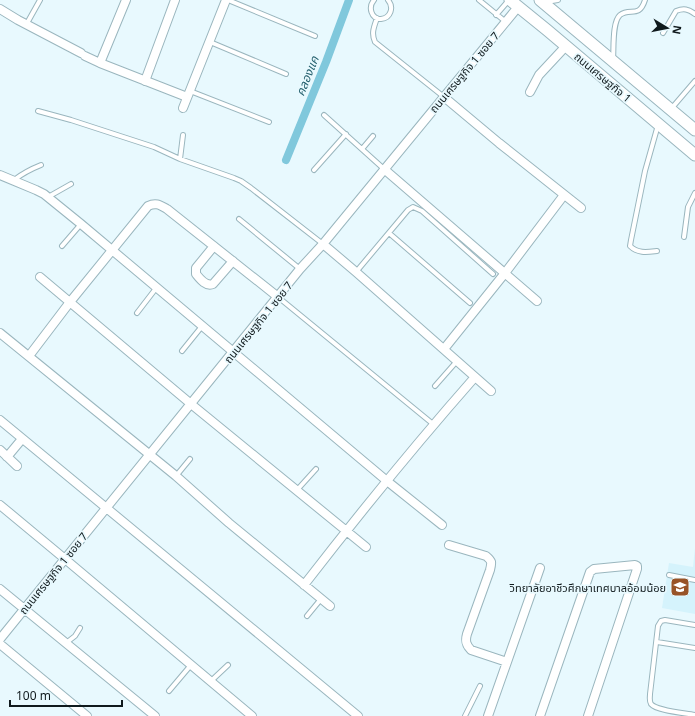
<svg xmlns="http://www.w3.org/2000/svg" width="695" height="716" font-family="'Noto Sans','Noto Sans Thai',sans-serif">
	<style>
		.built { fill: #d5f3fc }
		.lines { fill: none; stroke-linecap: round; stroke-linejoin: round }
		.canal { stroke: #80c8dc; stroke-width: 8 }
		.service-casing { stroke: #9ab6be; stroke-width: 6 }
		.minor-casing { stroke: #9ab6be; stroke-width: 10 }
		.secondary-casing { stroke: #9ab6be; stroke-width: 13 }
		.service { stroke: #fff; stroke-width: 4 }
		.minor { stroke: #fff; stroke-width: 8 }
		.secondary { stroke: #fff; stroke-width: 11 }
		.labels { text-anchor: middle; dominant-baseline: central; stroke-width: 3.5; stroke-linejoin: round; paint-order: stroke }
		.street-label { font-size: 11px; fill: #101a1d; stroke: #e8f9fe }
		.poi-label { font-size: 11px; fill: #101a1d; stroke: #e8f9fe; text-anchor: end }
		.water-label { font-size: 12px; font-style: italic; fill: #245f6d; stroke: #e8f9fe }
	</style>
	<rect width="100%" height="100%" fill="#e8f9fe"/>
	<!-- built -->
	<path class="built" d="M695,548V614L662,608L669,563L693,567Z"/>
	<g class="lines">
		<!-- canal -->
		<path class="canal" d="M286,160L326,62L349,0"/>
		<!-- service casing -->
		<g class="service-casing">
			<path id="service" d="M228,0L315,36
				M374,0C368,7 371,19 381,19C391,18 394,7 388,0
				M479,0L506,22
				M546,2L558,0
				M496,15L509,0
				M377,18C374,27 371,33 375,42L444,97
				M26,25L40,0
				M663,33L676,11C684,8 688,9 695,14
				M210,42L286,74
				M613,59C614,48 612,22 620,15C630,7 639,19 645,0
				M190,91L269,122
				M671,109L695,81
				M38,111L71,120L154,147L180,159L234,178L241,181L251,188L323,244
				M324,115L384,169
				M362,149L373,136
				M180,159L183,135
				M314,170L346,134
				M14,180C23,173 31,169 41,165
				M48,197L71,184
				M239,219L300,269
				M389,233L470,303
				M684,237L688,207L695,193
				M62,246L81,224
				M657,251C648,252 638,254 630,246L631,240L645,171L658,125
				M356,272L408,210L413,207L422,211L493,274
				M278,297L433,424
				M137,313L157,287
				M182,351L203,325
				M435,386L457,361
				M176,476L190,459
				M297,490L316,469
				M669,575L695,580
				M307,616L321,599
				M695,625L665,620L661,621L658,626L650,694C650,697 649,701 651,704C657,711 685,713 695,715
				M657,642L695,648
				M66,643L75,636L80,628
				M211,681L228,665
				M169,691L191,665
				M465,716L480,686"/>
		</g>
		<!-- minor casing -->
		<g class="minor-casing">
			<path id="minor" d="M0,9L18,20L81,53
				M85,56L100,63L187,97
				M100,63L126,0
				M145,81L175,0
				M530,92L539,75L566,46
				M444,97L499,143L581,208
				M183,108L226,0
				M384,169L537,301
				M0,175L36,190L44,194L81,224L387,481L442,525
				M323,244L356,272L491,391
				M214,246L196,268V274C200,279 206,287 213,284L233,261
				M40,277L191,404L366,547
				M0,333L176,476L229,523L330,606
				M444,349L505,273L564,195
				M29,356L70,302L148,206C156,202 160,205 167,209L278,297
				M0,420L358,716
				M0,450L17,466
				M7,457L22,439
				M0,505L65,559L252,716
				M449,545L486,556C492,561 492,562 490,570L467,634C465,641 466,645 471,650L507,662
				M304,585C359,514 416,444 475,377
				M0,589L155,716
				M0,639L300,269L323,244L518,7
				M0,644L87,716
				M488,716L540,568
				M540,716L590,572L594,569L635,565L637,566V569L588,716"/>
		</g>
		<!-- secondary casing -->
		<g class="secondary-casing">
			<path id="secondary" d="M510,0L547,30L695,155
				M540,0L695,130"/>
		</g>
		<!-- service -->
		<use href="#service" class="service"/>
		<!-- minor -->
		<use href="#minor" class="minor"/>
		<!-- secondary -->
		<use href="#secondary" class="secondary"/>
	</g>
	<!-- icons -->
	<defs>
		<g id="university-square" transform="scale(1)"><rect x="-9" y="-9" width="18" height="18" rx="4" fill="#985327" stroke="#e8f9fe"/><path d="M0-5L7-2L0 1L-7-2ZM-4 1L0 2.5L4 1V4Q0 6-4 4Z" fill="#fff"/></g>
	</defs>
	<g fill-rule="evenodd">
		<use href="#university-square" x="680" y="587"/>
	</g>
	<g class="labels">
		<!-- street labels -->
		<g class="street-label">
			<text transform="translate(464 72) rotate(-50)">ถนนเศรษฐกิจ 1 ซอย 7</text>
			<text transform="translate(603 77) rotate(40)">ถนนเศรษฐกิจ 1</text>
			<text transform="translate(258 322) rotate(-51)">ถนนเศรษฐกิจ 1 ซอย 7</text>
			<text transform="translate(53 573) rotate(-51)">ถนนเศรษฐกิจ 1 ซอย 7</text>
		</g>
		<!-- poi labels -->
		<g class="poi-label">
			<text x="666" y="587">วิทยาลัยอาชีวศึกษาเทศบาลอ้อมน้อย</text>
		</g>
		<!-- water labels -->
		<g class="water-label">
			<text transform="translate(307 76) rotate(-68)">คลองแค</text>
		</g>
	</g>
	<!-- north arrow -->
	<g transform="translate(667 28) rotate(100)" stroke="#e8f9fe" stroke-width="3" paint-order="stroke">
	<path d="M0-3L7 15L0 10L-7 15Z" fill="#101a1d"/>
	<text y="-6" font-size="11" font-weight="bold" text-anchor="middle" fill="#101a1d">N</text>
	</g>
	<!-- scale -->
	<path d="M10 700v6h112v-6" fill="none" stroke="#101a1d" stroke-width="2"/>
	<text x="16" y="700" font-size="12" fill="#101a1d" stroke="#e8f9fe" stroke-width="3" paint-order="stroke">100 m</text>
</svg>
